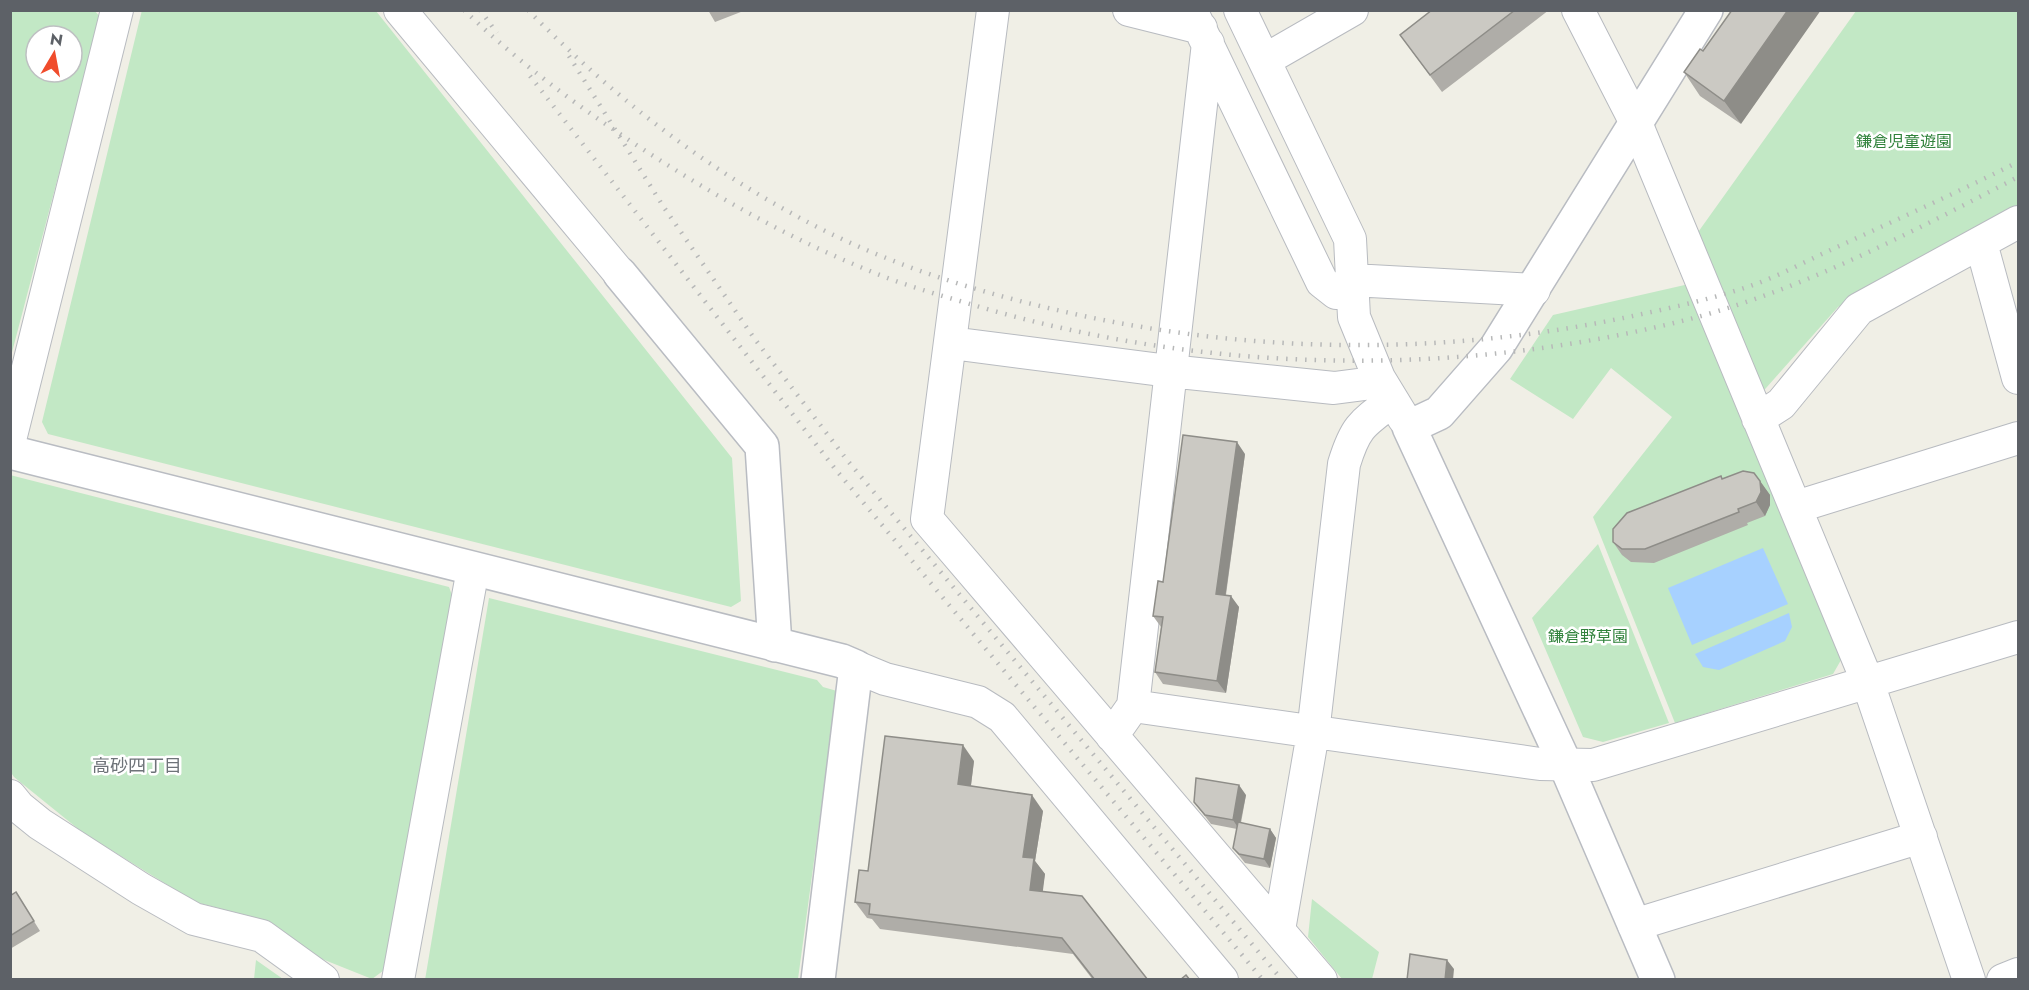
<svg xmlns="http://www.w3.org/2000/svg" width="2029" height="990" font-family="Jost,'Noto Sans JP',sans-serif">
	<style>
		.green { fill: #c2e8c5; fill-rule: evenodd }
		.water { fill: #a7d1ff }
		.lines { fill: none; stroke-linecap: round; stroke-linejoin: round }
		.street-casing { stroke: #b8bbc0; stroke-width: 34 }
		.secondary-casing { stroke: #b9bcc2; stroke-width: 36 }
		.street { stroke: #fff; stroke-width: 32 }
		.secondary { stroke: #fff; stroke-width: 33 }
		.rail { stroke: #b7b8b8; stroke-width: 4.5; stroke-dasharray: 1.5 8; stroke-linecap: butt }
		.wall { fill: #afada8 }
		.shaded-wall { fill: #8e8d88 }
		.building { fill: #cbc9c3; stroke: #8e8d88; stroke-width: 1.5 }
		.labels { text-anchor: middle; dominant-baseline: central; stroke-width: 5; stroke-linejoin: round; paint-order: stroke }
		.park-label { font-size: 16px; fill: #30823b; stroke: #fff }
		.neighbourhood-label { font-size: 18px; fill: #6e7379; stroke: #fff }
	</style>
	<rect width="100%" height="100%" fill="#f0efe6"/>
	<!-- green -->
	<path class="green" d="M142,10L376,11L732,458L741,601L731,607L48,434L42,422Z
		M11,11H95L100,17L11,356ZM36,36H72V72H36Z
		M1856,11H2018V208L1838,307L1743,414L1841,660L1833,674L1675,723L1593,517L1672,417L1611,368L1573,419L1510,379L1553,315L1711,279L1696,235Z
		M10,475L449,587L452,595L387,968L372,979L317,957L269,921L195,902L82,832L14,777L10,771Z
		M1598,544L1669,723L1603,742L1583,737L1532,618Z
		M489,598L817,680L823,687L837,691L798,979L425,980Z
		M1312,899L1379,952L1372,979H1342L1308,937Z
		M256,960L283,979H254Z"/>
	<!-- water -->
	<path class="water" d="M1763,548L1788,604L1692,645L1668,588Z
		M1789,613L1792,627L1785,641L1719,670L1703,667L1695,654Z"/>
	<g class="lines">
		<!-- street casing -->
		<g class="street-casing">
			<path id="street" d="M400,10L620,274
				M993,10L927,519L1321,980
				M1129,10L1201,28
				M1191,10L1322,282L1336,293H1352
				M1240,10L1350,239L1354,317L1379,378L1404,419
				M1578,10L1636,123L1868,683L1969,980
				M1265,60L1352,10
				M1981,243L2018,378
				M1352,280L1534,290
				M951,343L1169,371L1334,388L1365,384L1379,378
				M1758,419L1781,404L1859,309L2018,222
				M10,440L117,10
				M1796,507L2018,438
				M856,667L885,679L978,702L1002,717L1222,980
				M1133,706L1208,43
				M1112,736L1133,706L1540,764L1593,765L2018,637
				M10,796L19,807L40,824L141,889L194,919L262,936L323,980
				M1634,925L1921,837
				M1279,930L1313,733L1344,464C1355,428 1361,424 1391,402
				M398,980L473,569
				M2003,980L2018,974"/>
		</g>
		<!-- secondary casing -->
		<g class="secondary-casing">
			<path id="secondary" d="M620,274L762,446L775,645
				M10,452L842,661L856,667L818,980
				M1658,980L1566,766L1409,427L1439,413L1496,348L1706,10"/>
		</g>
		<!-- street -->
		<use href="#street" class="street"/>
		<!-- secondary -->
		<use href="#secondary" class="secondary"/>
		<!-- rail -->
		<path class="rail" d="M464,10C519,63 580,108 644,150C712,194 783,235 858,266C894,282 932,293 970,304C1200,373 1445,379 1678,322C1797,293 1910,233 2018,177
			M480,10L497,33
			M528,10C605,89 694,160 791,213C873,259 965,289 1057,310C1245,354 1438,357 1628,317C1670,308 1713,299 1753,285C1781,275 1808,260 1835,248C1896,220 1958,192 2018,162
			M569,56L663,206L754,338L847,460L1282,980
			M530,76L836,470L1263,980"/>
	</g>
	<!-- wall -->
	<path class="wall" d="M708,10H746L715,22Z
		M1432,10H1549L1442,92L1400,35Z
		M1700,49L1741,124L1700,96L1684,72Z
		M1245,454L1226,595L1239,607L1226,693L1163,684L1155,672L1161,627L1153,616L1163,582Z
		M1721,476L1723,479L1760,481L1770,495V505L1765,516L1747,523L1748,525L1654,563L1631,562L1622,555L1613,542Z
		M974,761L971,786L1043,811L1035,861L1045,874L1042,891L1148,980H1093L1073,954L880,929L872,919L867,918L855,902Z
		M1246,795L1241,823L1270,829L1276,838L1270,868L1245,863L1233,848L1237,829L1211,824L1194,802Z
		M10,896L22,902L40,931L10,949Z"/>
	<!-- shaded-wall -->
	<path class="shaded-wall" d="M1788,10H1821L1741,124L1724,101Z
		M1237,442L1245,454L1224,606L1216,594Z
		M1760,481L1770,495V505L1765,516L1756,502Z
		M1231,596L1239,607L1226,693L1217,681Z
		M963,745L974,761L969,800L958,784Z
		M1239,785L1246,795L1239,829L1233,820Z
		M1032,795L1043,811L1035,861L1045,874L1041,906L1030,890L1023,857Z
		M1270,829L1276,838L1270,868L1264,859Z
		M1447,960L1454,969L1453,980H1445Z"/>
	<!-- building -->
	<path class="building" d="M1432,10H1515L1430,75L1400,35Z
		M1732,10H1788L1724,101L1684,72L1700,49L1703,51Z
		M1183,435L1237,442L1216,594L1231,596L1217,681L1155,672L1163,617L1153,616L1158,581L1163,582Z
		M1743,471L1754,473L1760,481L1761,492L1756,502L1738,509L1739,512L1645,549H1622L1613,542V529L1627,513L1721,476L1722,479Z
		M885,736L963,745L958,784L1032,795L1023,857L1034,858L1030,890L1082,896L1148,980H1095L1062,938L869,914L870,904L855,902L859,870L868,871Z
		M1196,778L1239,785L1233,820L1205,815L1194,802Z
		M1238,822L1270,829L1264,859L1239,854L1233,848Z
		M16,892L34,921L10,936V896Z
		M1410,954L1447,960L1445,980H1407Z
		M1186,975L1190,980H1180Z"/>
	<g class="labels">
		<!-- park labels -->
		<g class="park-label">
			<text x="1904" y="141">鎌倉児童遊園</text>
			<text x="1588" y="636">鎌倉野草園</text>
		</g>
		<!-- neighbourhood labels -->
		<g class="neighbourhood-label">
			<text x="137" y="766">高砂四丁目</text>
		</g>
	</g>
	<!-- border -->
	<rect width="2029" height="990" fill="none" stroke="#5d6167" stroke-width="24"/>
	<!-- north arrow -->
	<g transform="translate(54 54) rotate(10)"><circle r="28" fill="#ffffff" stroke="#bec0c2" stroke-width="1.5"/>
	<path d="M0-4.5L10 22L0 15L-10 22Z" fill="#f04c2c"/>
	<text y="-9" font-size="16" font-weight="bold" text-anchor="middle" fill="#5d6167">N</text>
	</g>
</svg>
